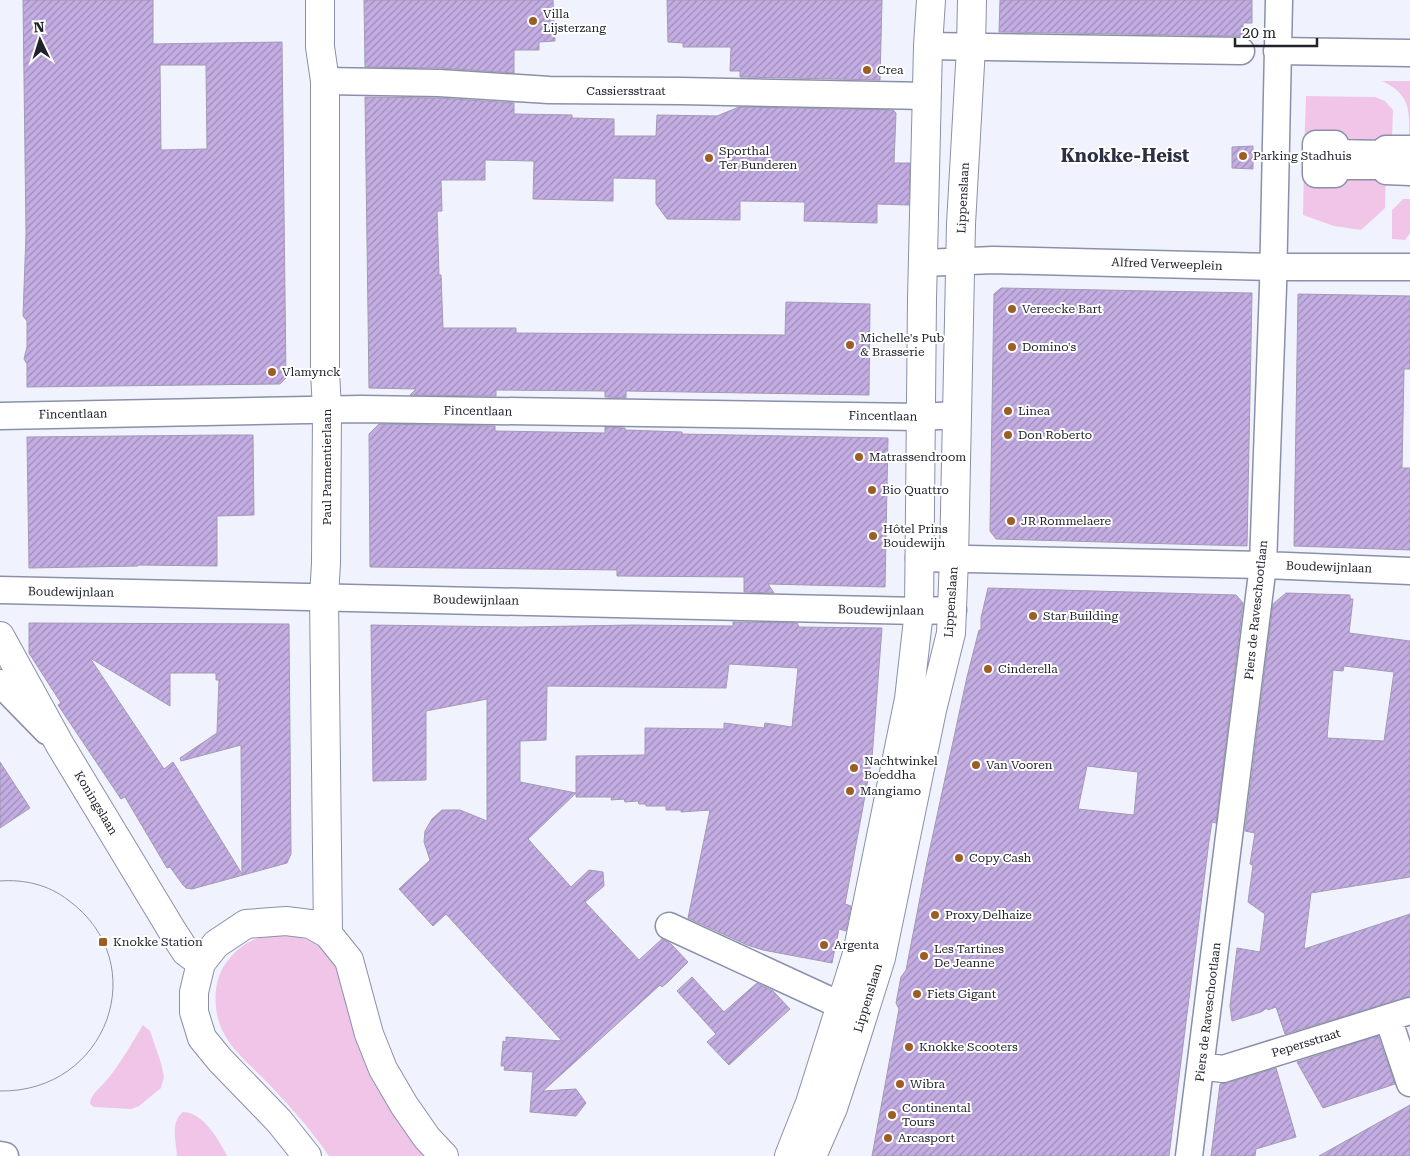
<svg xmlns="http://www.w3.org/2000/svg" width="1410" height="1156" font-family="'Roboto Serif',serif">
	<style>
		.green { fill: #f0c5e8 }
		.building { fill: url(#building-hatch); stroke: #a49ab3; fill-rule: evenodd }
		.lines { fill: none; stroke-linecap: round; stroke-linejoin: round }
		.street-casing { stroke: #8a90a9; stroke-width: 29 }
		.secondary-casing { stroke: #8a90a9; stroke-width: 30 }
		.primary-casing { stroke: #8a90a9; stroke-width: 30 }
		.street { stroke: #fff; stroke-width: 26 }
		.secondary { stroke: #fff; stroke-width: 28 }
		.primary { stroke: #fff; stroke-width: 28 }
		.tram { stroke: #91939e; stroke-width: 1 }
		.poi-dot { fill: #9c5e24; stroke: #fff; stroke-width: 2 }
		.labels { text-anchor: middle; dominant-baseline: central; stroke-width: 4; stroke-linejoin: round; paint-order: stroke }
		.poi-label { font-size: 12px; fill: #20222c; stroke: #fff; text-anchor: start }
		.street-label { font-size: 12px; fill: #20222c; stroke: #fff }
		.district-label { font-size: 18px; font-weight: bold; fill: #2b3045; stroke: #fff }
	</style>
	<defs>
		<pattern id="building-hatch" width="6" height="6" patternUnits="userSpaceOnUse" patternTransform="scale(1.25)"><rect width="6" height="6" fill="#c3ade3"/><path d="M-1 1l2-2M0 6l6-6M5 7l2-2" fill="none" stroke="#9e8cb8"/></pattern>
	</defs>
	<rect width="100%" height="100%" fill="#f0f3fe"/>
	<!-- green -->
	<path class="green" d="M1382,81H1410V149L1304,152L1306,96L1375,97L1385,101L1393,110L1392,138L1409,139C1410,110 1410,94 1382,81Z
		M1304,166H1386L1385,208L1361,230L1334,226L1303,215Z
		M1403,199H1410V233L1405,240L1392,239V210Z
		M284,934C314,940 322,944 339,970L432,1156H329C310,1128 286,1102 263,1078C249,1064 232,1050 223,1032C213,1012 212,982 226,963C242,941 257,936 284,934Z
		M143,1025L150,1031L161,1063L164,1077L161,1088L139,1106L131,1109L94,1107L90,1104C90,1095 99,1089 105,1082C120,1065 131,1044 143,1025Z
		M183,1112C203,1112 219,1140 227,1156H177C176,1142 170,1122 183,1112Z"/>
	<!-- building -->
	<path class="building" d="M23,0H153V44L282,42L286,378L280,384L27,387V364L24,359L27,347V321L23,316L26,234ZM160,65H206L207,149L161,150Z
		M364,0H553L555,41L539,42V50H514V73L440,68L365,67Z
		M667,0H882L880,80L740,77V71H730L731,47H683V43L668,42Z
		M1000,0H1252V23H1243V36L999,32Z
		M365,97L438,98L514,103V114L572,115V118L614,119V136H656L657,115L717,116L739,107L893,110L896,113L894,163H910L909,205L877,204V223L804,221L805,202L740,201V220L667,219L656,204V179L613,178V201L533,199L534,161L485,160V180H441L442,211H437L439,275H441L443,328H516V333L785,335L786,302L870,304L869,395L626,391V398L605,397V391L496,390V396L410,395L416,389L369,388Z
		M1253,146V169L1232,168V147Z
		M1001,288L1252,293L1247,546L996,539L990,531L994,294Z
		M1298,294L1410,296V369H1404L1402,468H1410V550L1294,546Z
		M379,424L495,426V431L605,433V427L625,428V430L682,432V434L888,438L885,587L768,584L774,593L744,592V577L617,576V570L370,567L369,434Z
		M225,435H253L254,515L217,516V566L138,565V566L29,568L27,437Z
		M988,588L1236,595L1243,603L1216,823L1212,822L1209,841L1169,1156H872L899,1009L896,1003L901,977L906,970L927,862L967,677L979,630H981V618ZM1087,766L1138,772L1134,815L1078,809Z
		M1286,593L1350,595V599H1353L1349,633L1410,641V877L1311,893L1304,949L1410,914V996L1285,1034L1276,1007L1268,1010L1267,1008L1261,1012L1232,1021L1230,1006L1237,948L1260,952L1265,914L1248,902L1253,865L1250,864L1255,833L1245,831L1273,604ZM1344,666L1394,672L1384,741L1327,738L1333,670L1343,671Z
		M733,622L797,623L799,627L882,628L872,758L845,904L851,906L846,931L839,929L832,963L763,950L747,945L688,918L710,810L681,812V810H666V806H646V804H639L638,801L625,802L624,799L611,800L612,797H576V793L528,839L571,887L589,870L603,872L604,886L585,902L639,960L662,939L671,944L688,962L668,982L662,987L660,985L543,1091L576,1089L586,1103L576,1116L530,1112L533,1072L504,1070L505,1066H501L503,1041L506,1042V1037L562,1041L446,914L433,926L399,889L430,860L424,842L425,831L432,819L442,810H460L487,821V699L426,711V780L373,781L371,625L519,627L633,625L733,626ZM729,664L798,668L792,727L765,723L764,728L724,723V729L645,728V755L576,756V793L520,782V741L546,740L547,686L726,688Z
		M29,623L289,624L291,854L287,863L192,889L186,888L183,885L170,867L167,868L125,797L121,799L58,705L61,703L29,653ZM90,658L170,706V673H216V680H219L217,733L180,758L181,761L241,745L242,874L173,762L164,769Z
		M0,762L30,808L0,828Z
		M692,977L724,1012L757,983L773,991L790,1009L729,1065L707,1042L716,1034L677,991Z
		M1378,1036L1395,1084L1323,1108L1297,1062Z
		M1276,1068L1296,1137L1256,1149L1255,1156H1211L1220,1084L1227,1083Z
		M1410,1105V1156H1319Z"/>
	<g class="lines">
		<!-- street casing -->
		<g class="street-casing">
			<path id="street" d="M928,46L1241,51
				M1277,51L1410,53
				M325,81L439,83L549,90L681,91L927,96
				M1410,149H1386V154L1335,153V144H1316V174H1335V166H1386V171L1410,172
				M923,263L993,260L1273,267H1410
				M0,416L361,409L920,417L957,415
				M919,558L1263,565L1410,571
				M0,590L919,611L953,610
				M0,683L47,731
				M669,926L840,1005L862,1012
				M1388,1018L1410,1083
				M1201,1066L1223,1069L1410,1011
				M0,1155L5,1156
				M1189,1156L1263,565L1273,286L1279,0"/>
		</g>
		<!-- secondary casing -->
		<g class="secondary-casing">
			<path id="secondary" d="M789,1156L810,1103L857,954L909,699L919,611L922,299L928,46L931,0
				M812,1156L833,1108L854,1044L881,958L932,710L951,633L954,559L961,224L971,47L972,0"/>
		</g>
		<!-- primary casing -->
		<g class="primary-casing">
			<path id="primary" d="M320,0V47L325,81V371L327,410L326,563L324,597L328,934
				M0,636L60,745L173,932L186,952L201,963
				M307,1156L279,1121L220,1060L202,1038L194,1012V992L201,963L216,944L246,924L286,921L310,924L328,934L349,960L369,1034L383,1069L404,1105L427,1138L444,1156"/>
		</g>
		<!-- street -->
		<use href="#street" class="street"/>
		<!-- secondary -->
		<use href="#secondary" class="secondary"/>
		<!-- primary -->
		<use href="#primary" class="primary"/>
		<!-- tram -->
		<path class="tram" d="M0,881C24,879 49,885 68,900C155,963 107,1093 0,1091"/>
	</g>
	<!-- markers -->
	<g class="poi-dot">
		<circle cx="533" cy="21" r="5"/>
		<circle cx="867" cy="70" r="5"/>
		<circle cx="1243" cy="156" r="5"/>
		<circle cx="709" cy="158" r="5"/>
		<circle cx="1012" cy="309" r="5"/>
		<circle cx="850" cy="345" r="5"/>
		<circle cx="1012" cy="347" r="5"/>
		<circle cx="272" cy="372" r="5"/>
		<circle cx="1008" cy="411" r="5"/>
		<circle cx="1008" cy="435" r="5"/>
		<circle cx="859" cy="457" r="5"/>
		<circle cx="872" cy="490" r="5"/>
		<circle cx="1011" cy="521" r="5"/>
		<circle cx="873" cy="536" r="5"/>
		<circle cx="1033" cy="616" r="5"/>
		<circle cx="988" cy="669" r="5"/>
		<circle cx="976" cy="765" r="5"/>
		<circle cx="854" cy="768" r="5"/>
		<circle cx="850" cy="791" r="5"/>
		<circle cx="959" cy="858" r="5"/>
		<circle cx="935" cy="915" r="5"/>
		<rect x="98" y="937" width="10" height="10" rx="2.5"/>
		<circle cx="824" cy="945" r="5"/>
		<circle cx="924" cy="956" r="5"/>
		<circle cx="917" cy="994" r="5"/>
		<circle cx="909" cy="1047" r="5"/>
		<circle cx="900" cy="1084" r="5"/>
		<circle cx="892" cy="1115" r="5"/>
		<circle cx="888" cy="1138" r="5"/>
	</g>
	<g class="labels">
		<!-- poi labels -->
		<g class="poi-label">
			<text x="543" y="14">Villa<tspan x="543" dy="14">Lijsterzang</tspan></text>
			<text x="877" y="70">Crea</text>
			<text x="719" y="151">Sporthal<tspan x="719" dy="14">Ter Bunderen</tspan></text>
			<text x="1253" y="156">Parking Stadhuis</text>
			<text x="1022" y="309">Vereecke Bart</text>
			<text x="860" y="338">Michelle's Pub<tspan x="860" dy="14">&amp; Brasserie</tspan></text>
			<text x="1022" y="347">Domino's</text>
			<text x="282" y="372">Vlamynck</text>
			<text x="1018" y="411">Linea</text>
			<text x="1018" y="435">Don Roberto</text>
			<text x="869" y="457">Matrassendroom</text>
			<text x="882" y="490">Bio Quattro</text>
			<text x="1021" y="521">JR Rommelaere</text>
			<text x="883" y="529">Hôtel Prins<tspan x="883" dy="14">Boudewijn</tspan></text>
			<text x="1043" y="616">Star Building</text>
			<text x="998" y="669">Cinderella</text>
			<text x="864" y="761">Nachtwinkel<tspan x="864" dy="14">Boeddha</tspan></text>
			<text x="986" y="765">Van Vooren</text>
			<text x="860" y="791">Mangiamo</text>
			<text x="969" y="858">Copy Cash</text>
			<text x="945" y="915">Proxy Delhaize</text>
			<text x="113" y="942">Knokke Station</text>
			<text x="834" y="945">Argenta</text>
			<text x="934" y="949">Les Tartines<tspan x="934" dy="14">De Jeanne</tspan></text>
			<text x="927" y="994">Fiets Gigant</text>
			<text x="919" y="1047">Knokke Scooters</text>
			<text x="910" y="1084">Wibra</text>
			<text x="902" y="1108">Continental<tspan x="902" dy="14">Tours</tspan></text>
			<text x="898" y="1138">Arcasport</text>
		</g>
		<!-- street labels -->
		<g class="street-label">
			<text x="626" y="91">Cassiersstraat</text>
			<text transform="translate(963 198) rotate(-87)">Lippenslaan</text>
			<text transform="translate(1167 264) rotate(2)">Alfred Verweeplein</text>
			<text transform="translate(478 411) rotate(1)">Fincentlaan</text>
			<text transform="translate(73 414) rotate(-1)">Fincentlaan</text>
			<text transform="translate(883 416) rotate(1)">Fincentlaan</text>
			<text transform="translate(327 467) rotate(-90)">Paul Parmentierlaan</text>
			<text transform="translate(1329 567) rotate(2)">Boudewijnlaan</text>
			<text transform="translate(71 592) rotate(1)">Boudewijnlaan</text>
			<text transform="translate(476 600) rotate(1)">Boudewijnlaan</text>
			<text transform="translate(951 602) rotate(-86)">Lippenslaan</text>
			<text transform="translate(881 610) rotate(1)">Boudewijnlaan</text>
			<text transform="translate(1256 610) rotate(-84)">Piers de Raveschootlaan</text>
			<text transform="translate(96 803) rotate(59)">Koningslaan</text>
			<text transform="translate(868 998) rotate(-73)">Lippenslaan</text>
			<text transform="translate(1208 1012) rotate(-83)">Piers de Raveschootlaan</text>
			<text transform="translate(1306 1043) rotate(-17)">Pepersstraat</text>
		</g>
		<!-- district labels -->
		<g class="district-label">
			<text x="1125" y="155">Knokke-Heist</text>
		</g>
	</g>
	<!-- north arrow -->
	<g transform="translate(40 40) rotate(356)" stroke="#ffffff" stroke-width="4" paint-order="stroke">
	<path d="M0-4L9 19L0 12L-9 19Z" fill="#20222c"/>
	<text y="-8" font-size="14" font-weight="bold" text-anchor="middle" fill="#20222c">N</text>
	</g>
	<!-- scale -->
	<path d="M1235 38v8h82v-8" fill="none" stroke="#20222c" stroke-width="2.5"/>
	<text x="1242" y="38" font-size="15" fill="#20222c" stroke="#ffffff" stroke-width="4" paint-order="stroke">20 m</text>
</svg>
